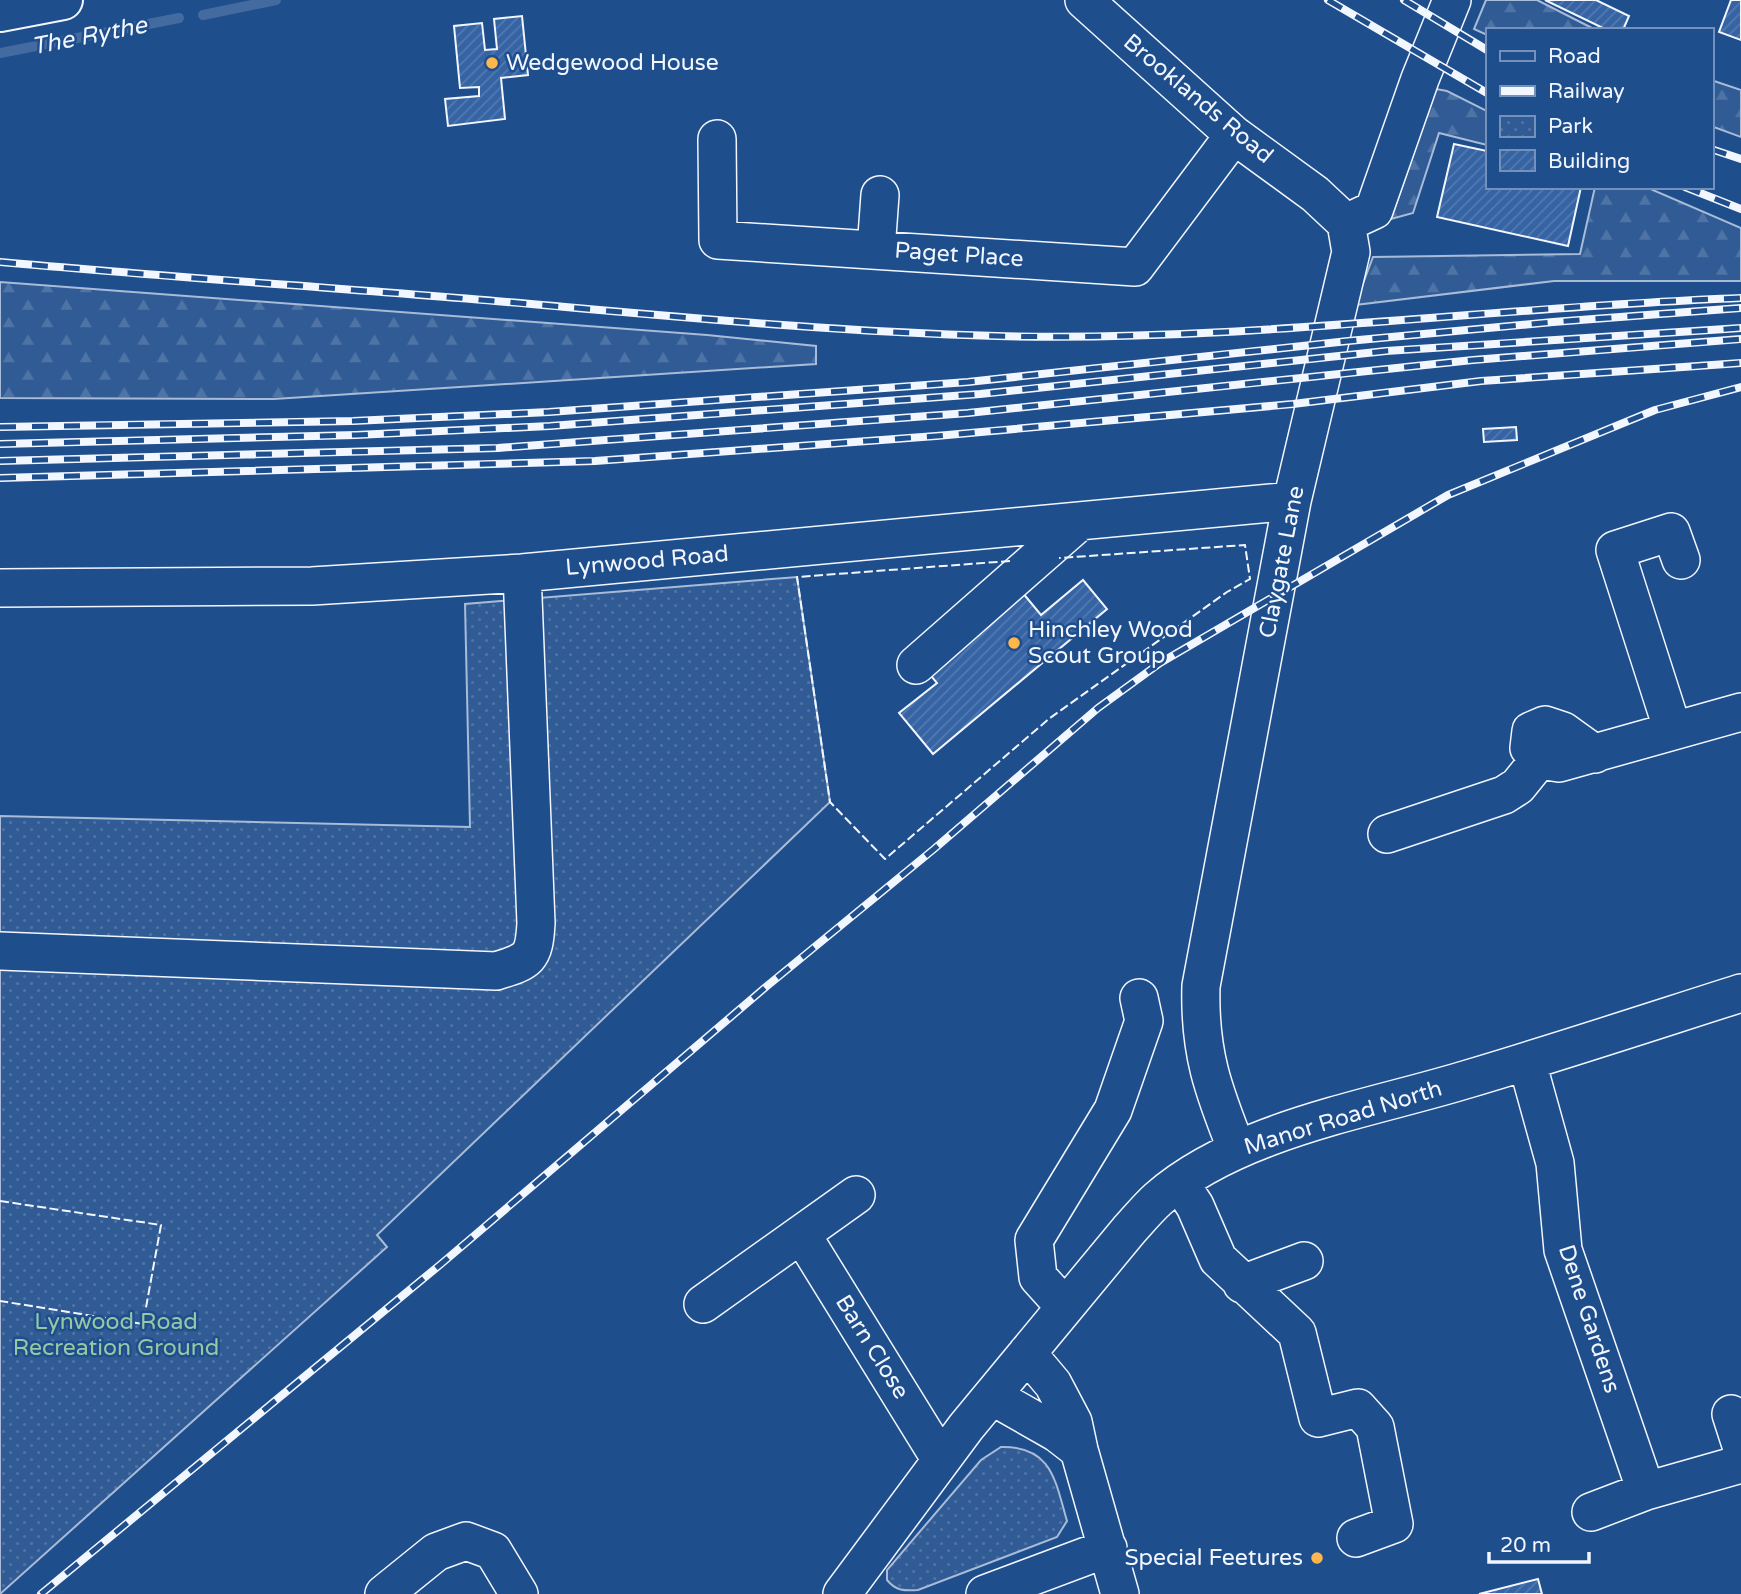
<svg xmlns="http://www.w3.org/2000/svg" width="1741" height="1594" font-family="'Varela Round',sans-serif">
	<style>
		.forest { fill: url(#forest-firs); stroke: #a8bbd7; stroke-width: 2 }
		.park { fill: url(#park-dots); stroke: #a8bbd7; stroke-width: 2 }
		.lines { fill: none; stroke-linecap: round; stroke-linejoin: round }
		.stream { stroke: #446ba0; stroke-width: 10 }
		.building { fill: url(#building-hatch); stroke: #f2f6ff; stroke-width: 2 }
		.minor-casing { stroke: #f2f6ff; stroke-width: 40 }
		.major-casing { stroke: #f2f6ff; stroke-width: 42 }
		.minor { stroke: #1f4e8c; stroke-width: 37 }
		.major { stroke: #1f4e8c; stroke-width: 38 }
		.rail-casing { stroke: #f2f6ff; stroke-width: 8 }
		.rail { stroke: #1f4e8c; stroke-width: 5; stroke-dasharray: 16; stroke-linecap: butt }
		.fence { stroke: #f2f6ff; stroke-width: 2; stroke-dasharray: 9 3.5; stroke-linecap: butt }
		.poi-dot { fill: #ffb74d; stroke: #1f4e8c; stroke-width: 2.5 }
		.labels { text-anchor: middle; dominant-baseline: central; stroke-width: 5; stroke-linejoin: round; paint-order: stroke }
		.poi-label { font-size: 23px; fill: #f2f6ff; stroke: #1f4e8c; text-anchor: start }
		.street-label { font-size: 23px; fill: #f2f6ff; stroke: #1f4e8c }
		.park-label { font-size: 23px; fill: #97c8a6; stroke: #1f4e8c }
		.water-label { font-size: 24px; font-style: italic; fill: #f2f6ff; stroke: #1f4e8c }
	</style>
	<defs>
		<pattern id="forest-firs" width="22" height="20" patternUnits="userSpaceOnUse" patternTransform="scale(1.75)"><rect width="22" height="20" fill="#305b95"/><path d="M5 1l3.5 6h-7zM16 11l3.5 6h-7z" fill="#4e73a5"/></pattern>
		<pattern id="park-dots" width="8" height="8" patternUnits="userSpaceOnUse" patternTransform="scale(1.75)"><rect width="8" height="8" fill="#305b95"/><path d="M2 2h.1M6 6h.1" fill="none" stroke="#4e73a5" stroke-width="1.8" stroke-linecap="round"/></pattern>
		<pattern id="building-hatch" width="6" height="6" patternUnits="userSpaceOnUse" patternTransform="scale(1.75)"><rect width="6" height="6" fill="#3563a3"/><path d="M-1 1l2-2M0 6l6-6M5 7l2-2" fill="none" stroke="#537ab1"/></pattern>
	</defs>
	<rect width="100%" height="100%" fill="#1f4e8c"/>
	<!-- forest -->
	<path class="forest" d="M1486,0H1537L1596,30H1487V35L1474,29Z
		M1711,80L1741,90V137L1711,126Z
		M1436,89L1447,91L1487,111V145L1439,133L1413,213L1391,219Z
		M1595,187H1646L1741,228V281H1554L1355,305L1373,257L1580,254Z
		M0,282L707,335L816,346V364L274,399L0,398Z"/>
	<!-- park -->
	<path class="park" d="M797,577L830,802L377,1235L387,1247L0,1594V816L470,827L465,604Z
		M1001,1447C1052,1446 1055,1480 1067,1521L1057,1537L918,1590C904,1591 896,1591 887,1580V1570L981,1460Z"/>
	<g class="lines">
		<!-- stream -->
		<path class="stream" d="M203,15L276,0
			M0,53L179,18"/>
	</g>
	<!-- building -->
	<path class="building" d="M1545,0H1596L1629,16L1623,30H1607Z
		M1731,0H1741V40L1719,32Z
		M522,16L528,75L501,78L505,119L448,126L445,99L479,96V87L460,88L454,26L482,23L485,50L497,49L494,19Z
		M1454,144L1487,151V187H1581L1568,246L1437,217Z
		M1516,427L1517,440L1484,442L1483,429Z
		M1083,580L1107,609L933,754L899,713L937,683L927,671L1022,592L1041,615Z
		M1538,1579L1542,1594H1479Z"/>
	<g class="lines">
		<!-- minor casing -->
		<g class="minor-casing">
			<path id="minor" d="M1084,0L1234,135L1315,194L1346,223
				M717,139L718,240L1135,267L1234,135
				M1346,223L1374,210L1420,79L1452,0
				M876,250L880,195
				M0,588L312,586L522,573L1292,501
				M916,665L1080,521
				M1673,731L1615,550L1671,532L1681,560
				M1595,754L1563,731L1545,725L1531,731L1529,748L1539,760L1559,763L1741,712
				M1387,834L1504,795L1518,786L1539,760
				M0,951L496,971C529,961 534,959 536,923L522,573
				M1527,1062L1555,1163L1563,1250L1646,1491
				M1237,1150C1213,1090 1199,1052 1201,986L1292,501L1351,252L1346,223
				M1180,1183L1195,1206L1218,1259L1297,1333L1318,1418L1358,1408L1375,1427L1394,1524L1356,1538
				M802,1235L941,1460
				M1242,1284L1304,1261
				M703,1304L856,1195
				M1065,1307L1038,1277L1034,1240L1113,1110L1144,1021L1139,998
				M1027,1353L1053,1384L1073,1422L1079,1450L1120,1594
				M992,1396L1057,1433L1079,1450
				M1731,1414L1741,1445
				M1591,1512L1646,1491L1741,1464
				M384,1594L436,1552L466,1541L493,1551L519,1594
				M842,1594L966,1427L1129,1230C1139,1219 1148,1208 1158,1199C1236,1130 1370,1109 1468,1079C1559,1052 1650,1022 1741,993
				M985,1594L1108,1548"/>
		</g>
		<!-- major casing -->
		<g class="major-casing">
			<path id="major" d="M0,12L63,0"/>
		</g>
		<!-- minor -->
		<use href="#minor" class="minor"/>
		<!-- major -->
		<use href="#major" class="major"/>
		<!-- rail casing -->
		<g class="rail-casing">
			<path id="rail" d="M1328,0L1487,93
				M1404,0L1487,50
				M1711,149L1741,159
				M1685,187L1741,209
				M0,262C169,277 338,288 507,302C670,316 833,332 997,336C1246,342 1493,307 1741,298
				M0,427L353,421L549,412L968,382L1348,341L1553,322L1741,308
				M0,444L356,435L550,426L980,394L1386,351L1741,328
				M0,461L498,448L968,413L1473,360L1741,339
				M0,478L595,461L936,436L1293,404L1481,381L1741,363
				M41,1594L441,1264L767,986L934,849L1098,708L1160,663L1448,495L1655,410L1741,387"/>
		</g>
		<!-- rail -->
		<use href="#rail" class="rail"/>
		<!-- fence -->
		<path class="fence" d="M1010,561L797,577L830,802L885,859L1050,718L1227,592L1250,579L1245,545L1059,558
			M0,1201L161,1225L143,1324L0,1301"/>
	</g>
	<!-- markers -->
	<g class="poi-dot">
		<circle cx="492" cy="63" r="7"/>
		<circle cx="1014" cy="643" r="7"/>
		<circle cx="1317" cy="1558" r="7"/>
	</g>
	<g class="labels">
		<!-- poi labels -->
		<g class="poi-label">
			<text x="506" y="63">Wedgewood House</text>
			<text x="1028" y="630">Hinchley Wood<tspan x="1028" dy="26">Scout Group</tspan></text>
			<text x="1303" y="1558" text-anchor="end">Special Feetures</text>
		</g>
		<!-- street labels -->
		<g class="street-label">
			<text transform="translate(1198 99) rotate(40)">Brooklands Road</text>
			<text transform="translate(959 255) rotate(4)">Paget Place</text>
			<text transform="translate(647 561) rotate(-5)">Lynwood Road</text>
			<text transform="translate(1282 562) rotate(-79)">Claygate Lane</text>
			<text transform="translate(1343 1118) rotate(-17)">Manor Road North</text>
			<text transform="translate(1589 1319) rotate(72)">Dene Gardens</text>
			<text transform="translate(872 1347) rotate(58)">Barn Close</text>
		</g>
		<!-- park labels -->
		<g class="park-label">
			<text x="116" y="1322">Lynwood Road<tspan x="116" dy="26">Recreation Ground</tspan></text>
		</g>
		<!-- water labels -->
		<g class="water-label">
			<text transform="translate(89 36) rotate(-11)">The Rythe</text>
		</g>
	</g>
	<!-- legend -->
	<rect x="1486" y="28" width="228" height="161" fill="#1f4e8c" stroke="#7391ba" stroke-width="2"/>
	<rect x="1500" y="51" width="35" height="10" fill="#1f4e8c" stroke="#7391ba" stroke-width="2"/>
	<text x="1548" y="63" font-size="21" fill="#f2f6ff">Road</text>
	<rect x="1500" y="86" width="35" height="10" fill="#f2f6ff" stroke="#7391ba" stroke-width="2"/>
	<text x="1548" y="98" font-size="21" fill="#f2f6ff">Railway</text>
	<rect x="1500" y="116" width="35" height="21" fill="url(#park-dots)" stroke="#7391ba" stroke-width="2"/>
	<text x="1548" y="133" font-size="21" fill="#f2f6ff">Park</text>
	<rect x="1500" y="150" width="35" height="21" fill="url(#building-hatch)" stroke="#7391ba" stroke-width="2"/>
	<text x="1548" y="168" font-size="21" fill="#f2f6ff">Building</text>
	<!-- scale -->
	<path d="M1489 1552v10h100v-10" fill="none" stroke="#f2f6ff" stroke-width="3.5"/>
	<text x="1500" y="1552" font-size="21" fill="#f2f6ff" stroke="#1f4e8c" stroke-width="5" paint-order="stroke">20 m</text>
</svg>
